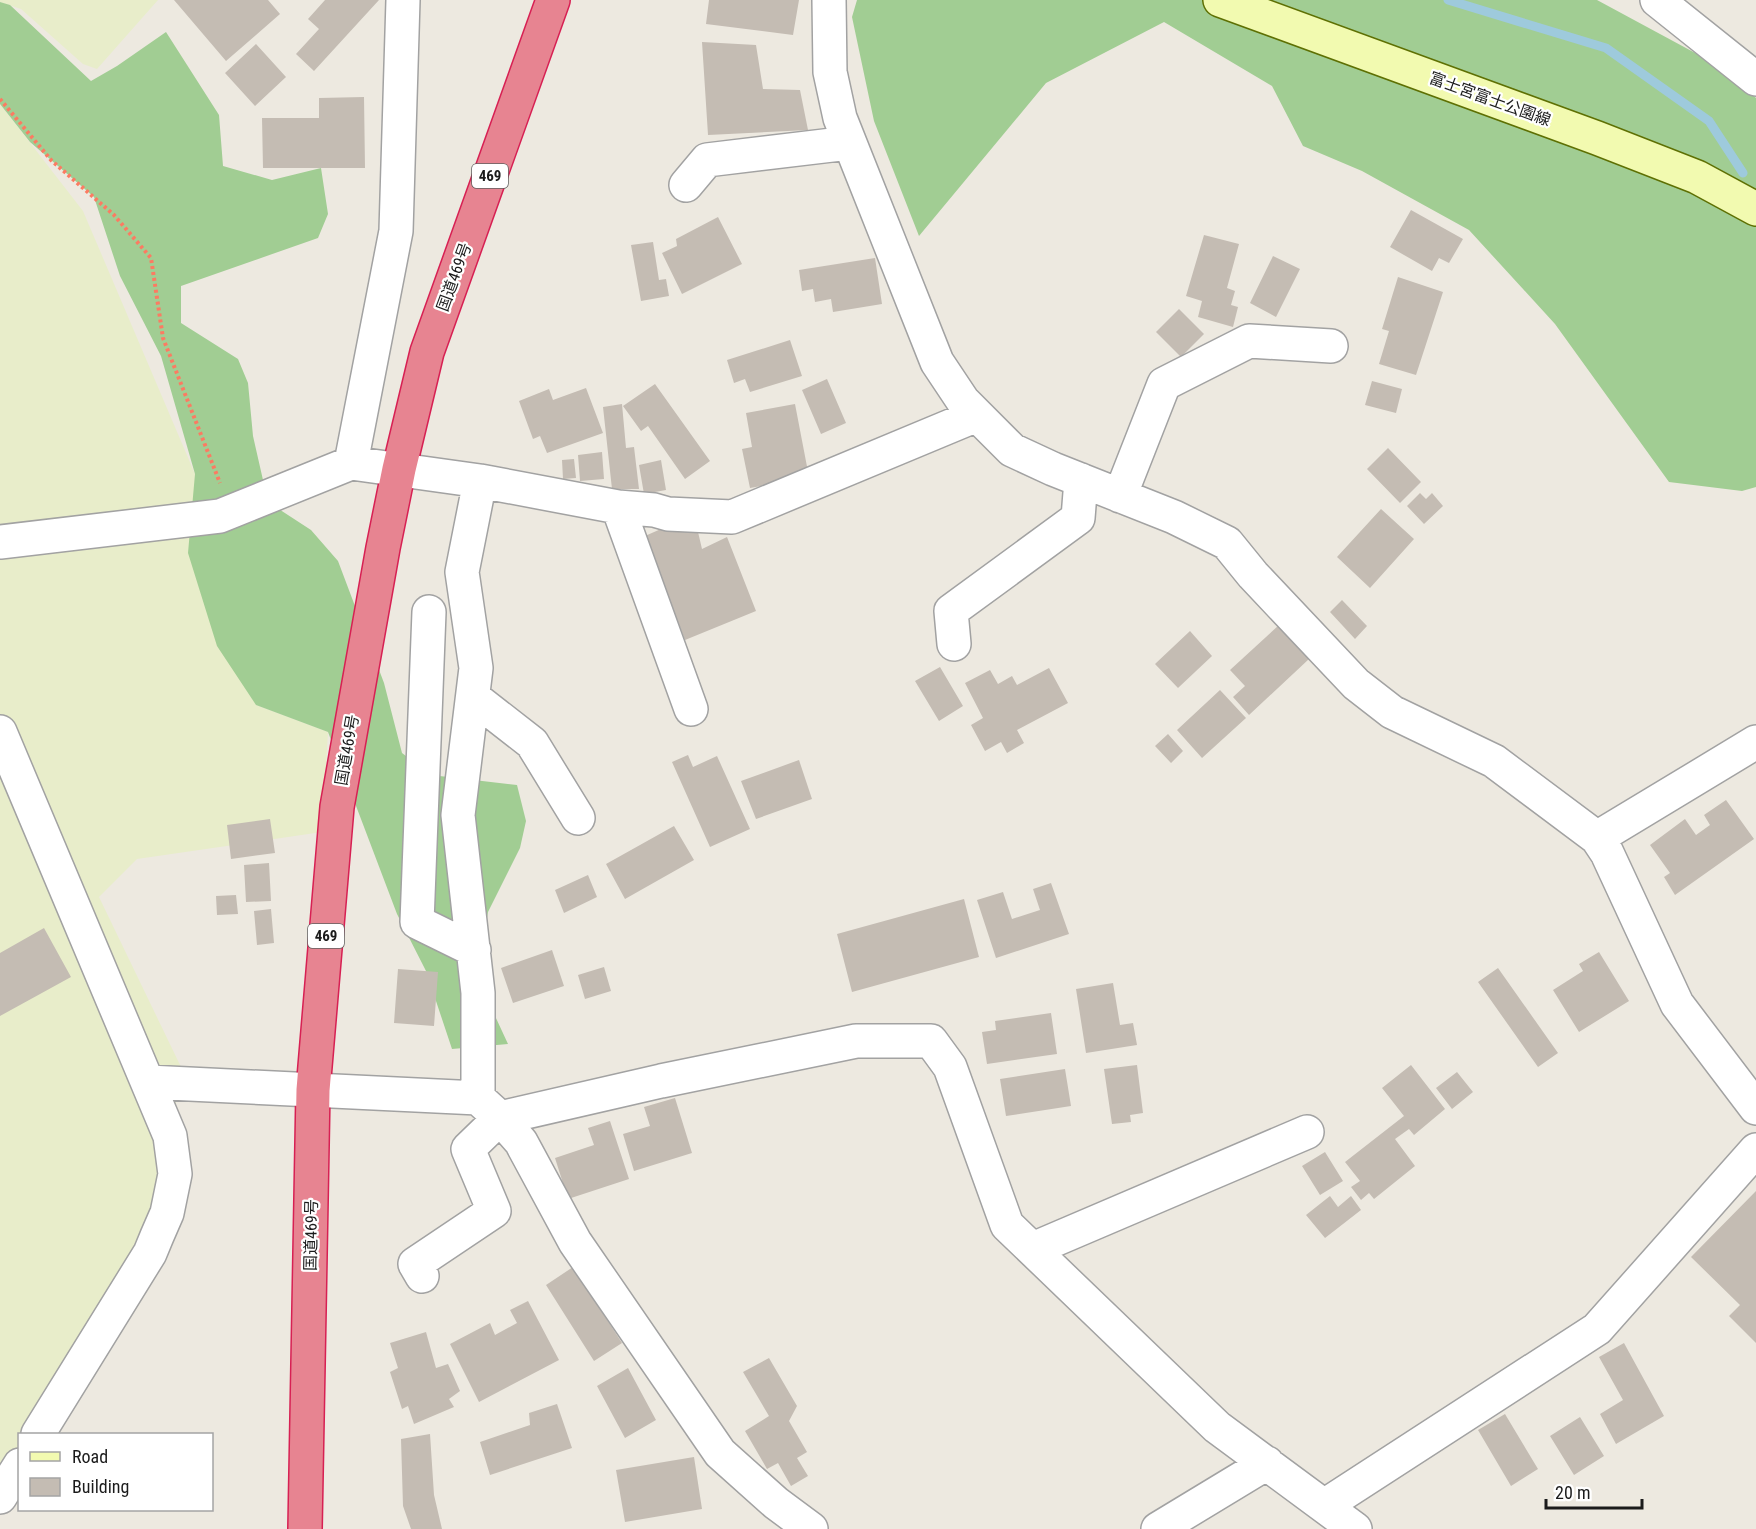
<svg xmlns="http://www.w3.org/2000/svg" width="1756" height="1529" font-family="'Roboto Condensed','Noto Sans JP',sans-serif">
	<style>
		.farmland { fill: #e8edca }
		.forest { fill: #a1cd93 }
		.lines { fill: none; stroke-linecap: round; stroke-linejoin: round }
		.stream { stroke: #9ecadc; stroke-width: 9 }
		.building { fill: #c4bcb3 }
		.street-casing { stroke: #a2a2a2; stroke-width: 36 }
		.secondary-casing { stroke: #5e7003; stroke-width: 36 }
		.highway-casing { stroke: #d72053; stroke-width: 36 }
		.path { stroke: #fc7b62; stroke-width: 4; stroke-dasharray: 3 3; stroke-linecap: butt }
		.street { stroke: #fff; stroke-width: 33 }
		.secondary { stroke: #f2fab0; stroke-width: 33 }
		.highway { stroke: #e78491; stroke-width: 33 }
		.labels { text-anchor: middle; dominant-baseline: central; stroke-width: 4.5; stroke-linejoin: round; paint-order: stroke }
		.shield { fill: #fff; stroke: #5f5f5f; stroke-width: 1.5 }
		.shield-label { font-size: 15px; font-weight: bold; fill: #1b1b1b }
		.street-label { font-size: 16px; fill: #1b1b1b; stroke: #fff }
	</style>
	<rect width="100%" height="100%" fill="#ede9e0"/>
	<!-- farmland -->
	<path class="farmland" d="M0,0H158L97,69L83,64L21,9L0,2Z
		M0,104L83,211L195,474L256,705L328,732L322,832L137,859L99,897L181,1067L157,1236L35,1434H20L19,1457L0,1486Z"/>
	<!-- forest -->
	<path class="forest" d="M857,0H1597L1723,68L1756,98V487L1742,491L1669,482L1555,324L1469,230L1362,171L1303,146L1272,86L1164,22L1046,83L919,236L874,121L852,17Z
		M0,2L10,5L91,81L117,66L166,32L219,115L223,166L272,180L321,168L328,214L318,238L181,286V323L238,359L248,383L253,436L268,502L311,530L338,561L384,683L402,753L431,775L517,785L526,821L520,848L488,912L477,977L508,1044L452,1049L426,971L397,914L328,732L256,705L217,646L188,553L195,474L161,356L120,276L94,197L30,142L0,104Z"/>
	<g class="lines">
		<!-- stream -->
		<path class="stream" d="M1448,0L1606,48L1709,121L1743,173"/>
	</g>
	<!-- building -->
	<path class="building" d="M174,0H268L280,14L226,61Z
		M325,0H379L314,71L296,54L319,29L308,19Z
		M709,0H799L793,35L706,24Z
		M702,42L756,45L763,89L800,90L808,130L708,135Z
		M256,44L286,77L255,106L225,73Z
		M364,97L365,168H263L262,118H319V98Z
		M1411,210L1463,239L1449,263L1439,258L1432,271L1390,247Z
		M718,217L742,264L682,294L662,253L677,246L676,239Z
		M1204,235L1239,244L1227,288L1235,291L1231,305L1238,307L1233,327L1198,317L1202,301L1186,296Z
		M653,242L659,280L666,279L669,296L641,301L631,245Z
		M1273,256L1300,269L1276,317L1250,303Z
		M875,258L882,304L833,312L831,299L815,302L813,289L802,291L799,270Z
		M1398,277L1443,292L1416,375L1379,364L1389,331L1382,329Z
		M1179,309L1204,334L1181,357L1156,332Z
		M790,340L802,376L750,392L745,379L734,383L727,360Z
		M827,379L846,423L821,434L802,390Z
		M1372,381L1402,389L1396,413L1365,405Z
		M655,384L710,461L685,479L648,426L641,431L623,406Z
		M586,388L603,433L547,453L540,436L533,439L519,401L549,389L553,400Z
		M622,404L626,448L634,447L639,489H612L603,407Z
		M795,404L809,477L750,488L742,449L752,447L746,413Z
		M1388,448L1421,482L1400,503L1367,469Z
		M602,452L604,479L580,481L578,455Z
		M574,459L576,478L563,479L562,460Z
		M661,460L666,490L644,494L639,465Z
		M1420,493L1426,499L1432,493L1443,506L1424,524L1407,506Z
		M1381,509L1414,539L1370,588L1337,557Z
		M670,525L698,532L702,549L727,537L756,611L685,640L645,536Z
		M1342,600L1367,626L1355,639L1330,612Z
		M1279,625L1309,659L1249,715L1233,697L1245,686L1230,670Z
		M1190,631L1212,656L1178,688L1155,664Z
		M940,667L963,706L939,721L915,681Z
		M1049,668L1068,703L1017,730L1024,743L1007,753L1001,742L985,751L971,725L983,718L965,683L990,670L998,684L1012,676L1017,685Z
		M1220,690L1246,718L1202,758L1177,730Z
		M1168,734L1183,751L1171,763L1155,746Z
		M688,755L693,767L717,756L750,829L710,847L672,762Z
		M799,760L812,799L756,819L741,781Z
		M1726,800L1754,839L1675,895L1664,877L1670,873L1650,845L1685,819L1696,835L1710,825L1704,815Z
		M270,819L275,853L231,859L227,825Z
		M674,826L694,860L625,899L606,864Z
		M269,863L271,901L246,902L244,865Z
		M588,875L597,897L564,913L555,890Z
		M1051,883L1069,934L996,958L977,900L1003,892L1012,919L1040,910L1033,889Z
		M236,895L238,914L217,915L216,896Z
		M964,899L979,957L852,992L837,934Z
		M271,909L274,943L257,945L254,911Z
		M44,928L71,977L0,1016V953Z
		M552,950L564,986L513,1003L501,968Z
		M1599,952L1629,1001L1579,1032L1553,990L1583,971L1579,964Z
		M604,967L611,991L585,999L578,975Z
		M1498,968L1558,1053L1538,1067L1478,982Z
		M398,969L438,972L434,1026L394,1023Z
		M1113,983L1120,1025L1133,1023L1137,1045L1086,1053L1076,989Z
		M1051,1013L1057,1054L987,1064L982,1032L996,1030L995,1021Z
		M1137,1065L1143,1113L1130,1115L1131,1122L1112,1124L1104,1069Z
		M1411,1065L1445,1109L1414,1135L1409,1129L1395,1139L1415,1166L1374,1199L1369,1193L1361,1200L1351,1187L1360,1181L1345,1162L1404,1116L1382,1088Z
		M1065,1069L1071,1106L1006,1116L1000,1079Z
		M1457,1072L1473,1092L1452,1109L1436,1088Z
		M675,1098L692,1153L634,1171L623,1134L650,1126L644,1107Z
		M610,1121L629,1179L568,1199L555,1158L594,1145L588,1128Z
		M1325,1152L1343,1181L1320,1195L1302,1166Z
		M1756,1191V1343L1729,1316L1740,1305L1691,1257Z
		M1330,1196L1338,1207L1351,1196L1361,1210L1325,1238L1306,1215Z
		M573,1267L622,1343L594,1361L546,1285Z
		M528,1301L559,1360L479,1402L450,1344L490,1323L495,1335L517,1323L510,1310Z
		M426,1332L436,1368L448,1364L460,1391L449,1399L454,1407L414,1424L408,1406L402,1409L390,1372L398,1368L390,1343Z
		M1624,1343L1664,1416L1616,1444L1600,1414L1623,1400L1599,1357Z
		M769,1358L797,1406L789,1421L807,1452L797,1458L808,1476L791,1486L778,1463L767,1469L745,1431L769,1416L743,1372Z
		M628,1368L656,1420L625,1438L597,1386Z
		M557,1404L572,1448L490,1475L480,1442L530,1425L529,1413Z
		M1505,1414L1538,1469L1511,1486L1478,1430Z
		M1580,1417L1604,1456L1574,1475L1550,1436Z
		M430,1434L434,1495L442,1529H411L403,1506L401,1439Z
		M694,1457L702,1509L625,1522L616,1470Z"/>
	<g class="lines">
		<!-- street casing -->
		<g class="street-casing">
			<path id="street" d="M829,0L830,72L840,118L937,362L963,401L1012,450L1053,469L1174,517L1227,543L1253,575L1356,684L1392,712L1494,761L1597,838L1607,853L1677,1004L1756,1108
				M1657,0L1756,79
				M686,185L707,160L849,143
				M351,463L396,231L403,0
				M480,481L462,572L476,668L458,815L478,993V1098L500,1118L521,1142L575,1242L720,1453L776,1503L811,1529
				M1120,496L1164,384L1249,341L1331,346
				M618,507L691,709
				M0,542L220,516L351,463L480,481L618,507L654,510L668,514L732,517L977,415
				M429,612L417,922L474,950
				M954,644L951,611L1078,518L1081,480
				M473,697L532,743L578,818
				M0,732L170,1136L175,1174L167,1213L157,1236L150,1253L38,1434
				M1597,838L1756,742
				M148,1082L478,1098
				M1033,1249L1307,1132
				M422,1276L415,1264L494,1211L468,1149L500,1118L661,1081L856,1041H931L950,1067L1007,1225L1217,1427L1355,1529
				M0,1497L20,1465
				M1324,1506L1597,1329L1756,1150
				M1158,1529L1267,1463"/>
		</g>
		<!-- secondary casing -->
		<g class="secondary-casing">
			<path id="secondary" d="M1220,0L1597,138L1697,177L1756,209"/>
		</g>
		<!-- highway casing -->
		<g class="highway-casing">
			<path id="highway" d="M305,1529L313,1090L337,807L383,548L399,469L427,352L553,0"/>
		</g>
		<!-- path -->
		<path class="path" d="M0,99L51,160L114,215L151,258L163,338L220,483"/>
		<!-- street -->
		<use href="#street" class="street"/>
		<!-- secondary -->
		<use href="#secondary" class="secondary"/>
		<!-- highway -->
		<use href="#highway" class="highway"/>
	</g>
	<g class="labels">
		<!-- shield labels -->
		<g class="shield">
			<rect x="472" y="164" width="36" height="24" rx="4.5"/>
			<rect x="308" y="924" width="36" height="24" rx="4.5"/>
		</g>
		<g class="shield-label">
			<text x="490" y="176">469</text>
			<text x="326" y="936">469</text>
		</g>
		<!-- street labels -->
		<g class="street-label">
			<text transform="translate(1490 99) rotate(20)">富士宮富士公園線</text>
			<text transform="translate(454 277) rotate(-70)">国道469号</text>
			<text transform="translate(347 750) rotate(-80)">国道469号</text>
			<text transform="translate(311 1235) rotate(-89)">国道469号</text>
		</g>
	</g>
	<!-- legend -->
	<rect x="18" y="1433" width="195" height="78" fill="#ffffff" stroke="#a4a4a4" stroke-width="1.5"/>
	<rect x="30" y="1452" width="30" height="9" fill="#f2fab0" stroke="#a4a4a4" stroke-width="1.5"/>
	<text x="72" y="1463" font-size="18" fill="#1b1b1b">Road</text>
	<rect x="30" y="1478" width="30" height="18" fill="#c4bcb3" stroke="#a4a4a4" stroke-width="1.5"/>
	<text x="72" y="1493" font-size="18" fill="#1b1b1b">Building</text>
	<!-- scale -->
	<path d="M1546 1499v9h96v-9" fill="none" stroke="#1b1b1b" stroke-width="3"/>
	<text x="1555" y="1499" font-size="18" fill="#1b1b1b" stroke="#ffffff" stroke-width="4.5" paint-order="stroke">20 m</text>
</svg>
